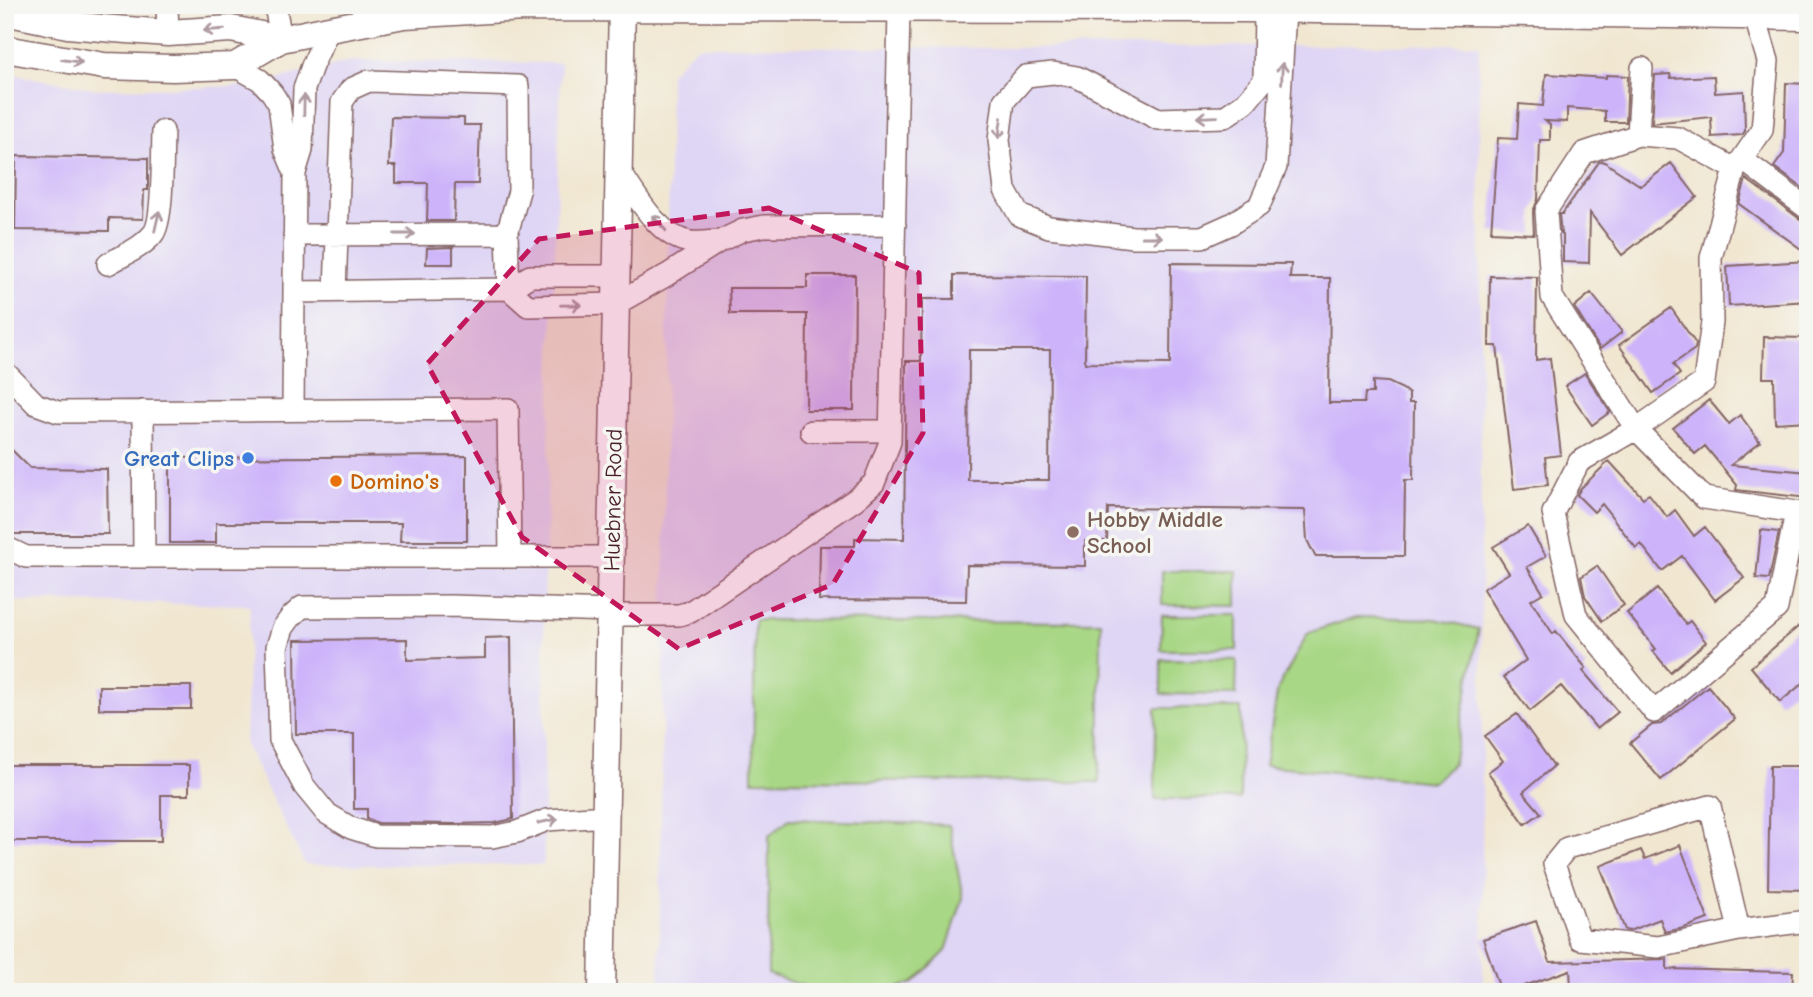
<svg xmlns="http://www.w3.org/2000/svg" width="1813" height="997" font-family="'Comic Neue',sans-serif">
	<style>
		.built { fill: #dfd5f5 }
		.green { fill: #a8d785; stroke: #797b58; stroke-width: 2 }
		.building { fill: #cdb4fa; fill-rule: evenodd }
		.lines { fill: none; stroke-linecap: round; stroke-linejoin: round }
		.minor-casing { stroke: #846565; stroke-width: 24 }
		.major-casing { stroke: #846565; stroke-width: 29 }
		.minor { stroke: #fff; stroke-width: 21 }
		.major { stroke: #fff; stroke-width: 26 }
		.oneway { stroke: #ae9aa0 }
		.marked { fill: #c2185b; fill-opacity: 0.2; stroke: #c2185b; stroke-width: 5; stroke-dasharray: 14 9; stroke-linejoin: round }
		.shop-dot { fill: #3f7fe0; stroke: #f6f6f2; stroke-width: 2.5 }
		.food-dot { fill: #e8710a; stroke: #f6f6f2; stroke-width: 2.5 }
		.education-dot { fill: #8d6e63; stroke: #f6f6f2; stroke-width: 2.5 }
		.labels { text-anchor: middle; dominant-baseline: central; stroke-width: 7; stroke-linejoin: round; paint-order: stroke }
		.shop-label { font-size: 23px; font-weight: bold; fill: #366cbe; stroke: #f6f6f2; text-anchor: end }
		.food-label { font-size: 23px; font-weight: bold; fill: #c56008; stroke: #f6f6f2; text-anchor: start }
		.street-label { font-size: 23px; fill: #4a1f2b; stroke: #f6f6f2 }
		.education-label { font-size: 23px; font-weight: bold; fill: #785e54; stroke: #f6f6f2; text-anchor: start }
	</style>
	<rect width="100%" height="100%" fill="#f6f6f2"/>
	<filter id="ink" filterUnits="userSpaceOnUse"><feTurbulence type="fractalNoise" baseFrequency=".0143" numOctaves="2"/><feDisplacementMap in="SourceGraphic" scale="14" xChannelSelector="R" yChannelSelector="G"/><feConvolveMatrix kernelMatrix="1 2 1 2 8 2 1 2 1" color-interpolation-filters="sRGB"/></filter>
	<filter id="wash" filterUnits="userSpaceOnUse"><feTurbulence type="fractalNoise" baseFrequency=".00686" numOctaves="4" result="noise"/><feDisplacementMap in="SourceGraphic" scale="28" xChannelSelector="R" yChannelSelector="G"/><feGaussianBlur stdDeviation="1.57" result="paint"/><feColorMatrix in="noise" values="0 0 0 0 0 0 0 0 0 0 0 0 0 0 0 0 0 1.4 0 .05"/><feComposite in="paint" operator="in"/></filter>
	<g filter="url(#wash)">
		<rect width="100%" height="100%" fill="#f1e7d1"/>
		<!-- built -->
		<path class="built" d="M70,5H234L144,11Z
			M1479,44L1483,992H659L670,73L697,46L1003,48Z
			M351,61L561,63L544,604V865H305L245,744L250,605L5,601V73L98,89L248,86Z"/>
		<!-- green -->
		<path class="green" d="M1162,571H1237V606L1162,605Z
			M1162,615H1237V650H1161Z
			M1357,617L1435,619L1479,629L1453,764L1433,782L1265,765L1278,688L1308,633Z
			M755,620L1101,622L1099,782L753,780Z
			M1161,659L1237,660L1236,695L1161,694Z
			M1156,708H1241L1240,799H1155Z
			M789,819L949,825L963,898L946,951L913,983L884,992H821L768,974L769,836Z"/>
		<g id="blocks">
			<!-- building -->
			<path class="building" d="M1546,74L1606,78V75L1628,76L1626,122H1605V111L1567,108V122L1545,121L1550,125V140H1540L1538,199L1533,212L1534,234L1491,232L1498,138L1517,139L1519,104L1543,106Z
				M1670,74L1671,78L1714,76L1715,93L1744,91L1745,131L1742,135L1712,137L1711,117L1652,123L1655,75Z
				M1786,83L1808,84V192L1774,167L1784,153Z
				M391,117L464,118V125H480L478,184H455L454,221H427L428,183H396V166H389Z
				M16,156L148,158V190H144L143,219L109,218V231L15,230Z
				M1603,161L1641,186L1671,163L1697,197L1622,255L1590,213L1589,263L1563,262V235L1561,234L1559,214H1562L1599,162Z
				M1746,179L1800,219L1808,222V254L1739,204Z
				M453,247V264H426L427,248Z
				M1808,261V301L1729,306L1727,266Z
				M1171,263L1291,264L1290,278H1330L1329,403H1364L1365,393H1373V381L1388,382L1403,389L1409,394V403H1414L1413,480H1405L1404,556H1315L1307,540L1305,510L1108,508L1107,541H1085V566L967,565L966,601L819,600L820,546H855V538L904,539L906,361H921L922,299H954V275L1086,276L1085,363L1170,364ZM969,350H1050L1049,480H968Z
				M807,275H855L854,410H806L807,314H730L729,288H807Z
				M1490,276L1537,277L1536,360L1550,358L1561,455L1545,457L1548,485L1514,489L1497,346H1489Z
				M1591,293L1622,332L1600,349L1574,307Z
				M1671,308L1696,344L1695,349L1673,364L1680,374L1653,393L1619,345Z
				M1764,337L1808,338V421L1775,423L1774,378H1763Z
				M1585,373L1610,412L1592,425L1565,386Z
				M1709,400L1729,424L1740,415L1760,442L1731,465L1808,472V498L1736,490L1737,485L1705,446L1695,454L1673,428Z
				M5,443L30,468L107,469L108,534H5Z
				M467,456V541H400L401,523H216V543H170V458Z
				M1609,461L1643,498L1649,494L1667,517L1675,510L1694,536L1705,527L1744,578L1715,600L1682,556L1662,571L1641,544L1636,548L1602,504L1594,512L1577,495L1581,488Z
				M1528,526L1546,556L1527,567L1543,593L1531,600L1553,634L1556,631L1586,668L1583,671L1618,712L1597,729L1561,686L1530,711L1504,677L1526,660L1483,589L1509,573L1493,547Z
				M1761,530L1779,532L1769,579L1756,578Z
				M1805,534L1808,535V565H1799Z
				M1597,566L1624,605L1602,621L1585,596L1581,577Z
				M1657,589L1686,624L1690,621L1706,642L1670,672L1653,651L1656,649L1627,613Z
				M1799,626L1808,637V679L1780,702L1751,667Z
				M511,637L513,819L495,823L453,824L378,823L367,819V809H354V734H296L295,640L407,639V660L485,658V638Z
				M99,686H191V709H99Z
				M1708,686L1735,719L1661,780L1630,743L1652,725L1661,724Z
				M1517,714L1554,766L1523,792L1541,813L1525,824L1488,772L1503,761L1485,736Z
				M5,765H189V795H161V841H5Z
				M1770,766H1808V890L1768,889Z
				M1680,845L1708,919L1684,928L1665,932L1660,919L1629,931L1625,930L1600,866L1641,850L1645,859Z
				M1536,921L1550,962L1667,959V969L1793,972L1792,992H1585V987L1571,988L1570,970L1507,992H1501L1483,939Z"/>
		</g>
	</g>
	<g filter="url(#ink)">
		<use href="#blocks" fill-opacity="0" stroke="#846565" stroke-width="2"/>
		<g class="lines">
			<!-- minor casing -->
			<g class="minor-casing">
				<path id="minor" d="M167,5L168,33
					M275,5L281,39
					M362,5L365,23
					M1265,10L1264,80L1246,102L1224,117L1158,119L1077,77L1053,73L1026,76L1004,101L999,140L1005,190L1019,215L1049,227L1133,237H1202L1231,224L1259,206L1276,167L1285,10
					M235,66L260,80L272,93L279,104L285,149L295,173
					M1642,68L1638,135L1678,138L1735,169L1762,130L1768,61L1755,17V5
					M1638,135L1584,153L1546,211L1552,297L1636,429L1704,382L1712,322L1711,258L1735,169
					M1742,159L1808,209
					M618,169C636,194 657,237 690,242C698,243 709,241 718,241
					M294,235L507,234
					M108,264C123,255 142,248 153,234C164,221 162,151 163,131
					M335,291L342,102L351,89L369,81L518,86L519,191L507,234L509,289L528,306L616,304L667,275L720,241L743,230L764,226L895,225
					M295,292L509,289L530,276H616
					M5,372L36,404L58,412L508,409L510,557
					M293,410L295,173L302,150L304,89L312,66L329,29
					M143,411L144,556
					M1636,429L1704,498L1796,512L1777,608L1654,712L1576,615L1553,513L1579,462Z
					M811,431H890
					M5,547L26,557H612
					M610,615H679L690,612L856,499L874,483L890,442L899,10
					M607,816L547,820L517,832L492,837L376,836L351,828L326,813L304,786L280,740L277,647L283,628L291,617L302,607L452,606L611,611
					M1739,930L1710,806L1567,848L1554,864L1580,939L1658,947L1739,930L1808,921"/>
			</g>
			<!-- major casing -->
			<g class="major-casing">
				<path id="major" d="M5,12L68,25L114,29L168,33L231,29L281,39
					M5,49L104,66L173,68L235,66L281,39L329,29L404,15L523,8L1244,9L1808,17
					M602,992L622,5"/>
			</g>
			<!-- minor -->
			<use href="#minor" class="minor"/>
			<!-- major -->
			<use href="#major" class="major"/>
		</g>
		<!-- one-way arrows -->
		<defs><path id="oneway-shaft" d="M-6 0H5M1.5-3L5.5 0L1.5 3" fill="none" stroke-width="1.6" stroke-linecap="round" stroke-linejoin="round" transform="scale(1.75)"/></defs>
		<g class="oneway">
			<use href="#oneway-shaft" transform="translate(214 30) rotate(176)"/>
			<use href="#oneway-shaft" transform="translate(72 61) rotate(8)"/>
			<use href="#oneway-shaft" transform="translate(1282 73) rotate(-88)"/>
			<use href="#oneway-shaft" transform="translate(304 105) rotate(-89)"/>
			<use href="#oneway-shaft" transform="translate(1207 117) rotate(178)"/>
			<use href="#oneway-shaft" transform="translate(1000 128) rotate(98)"/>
			<use href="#oneway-shaft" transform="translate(157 221) rotate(-77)"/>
			<use href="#oneway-shaft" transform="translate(659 223) rotate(-132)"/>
			<use href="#oneway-shaft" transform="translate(405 234)"/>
			<use href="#oneway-shaft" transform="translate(1152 237)"/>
			<use href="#oneway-shaft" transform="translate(571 305) rotate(-1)"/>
			<use href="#oneway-shaft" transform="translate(548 821) rotate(-12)"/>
		</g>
	</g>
	<!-- marked area -->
	<path class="marked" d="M769,208L919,273L923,433L833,584L679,649L522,537L427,364L539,239Z"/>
	<!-- markers -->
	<circle class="shop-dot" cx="248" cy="458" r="7"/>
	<circle class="food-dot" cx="336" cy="481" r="7"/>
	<circle class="education-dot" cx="1073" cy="532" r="7"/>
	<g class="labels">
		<!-- shop labels -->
		<g class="shop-label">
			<text x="234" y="458">Great Clips</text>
		</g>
		<!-- food labels -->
		<g class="food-label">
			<text x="350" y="481">Domino's</text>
		</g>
		<!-- street labels -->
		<g class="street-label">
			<text transform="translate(613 500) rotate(-89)">Huebner Road</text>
		</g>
		<!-- education labels -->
		<g class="education-label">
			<text x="1087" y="519">Hobby Middle<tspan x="1087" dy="26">School</tspan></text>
		</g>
	</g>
	<!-- margin -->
	<rect width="1813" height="997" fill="none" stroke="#f6f6f2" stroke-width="28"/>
</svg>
